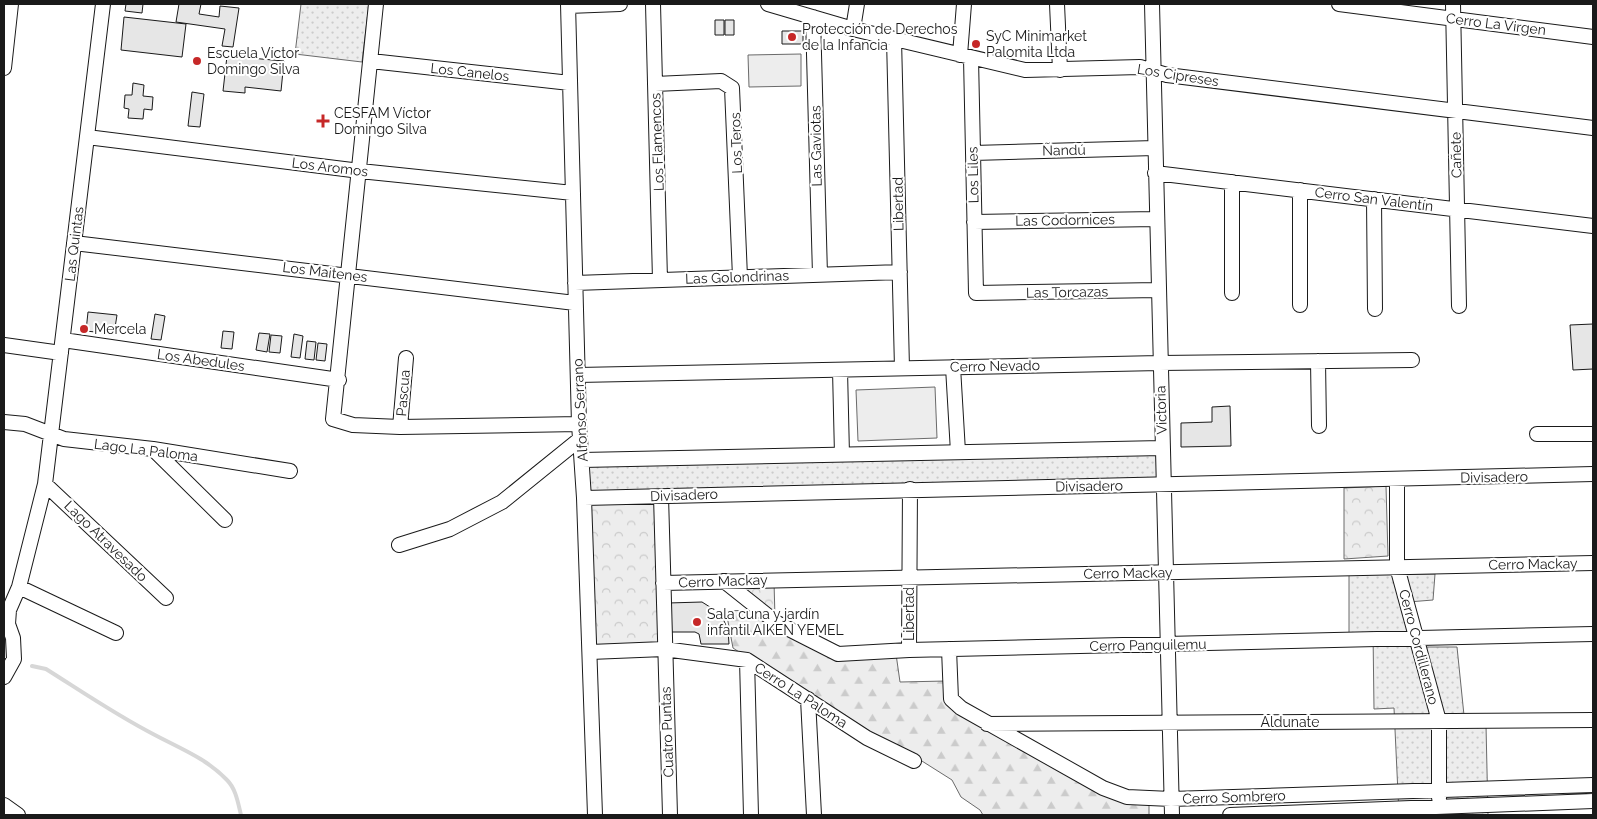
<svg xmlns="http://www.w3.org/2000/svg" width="1597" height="819" font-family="Raleway,sans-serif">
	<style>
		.grass { fill: url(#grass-dots); stroke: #6a6a6a }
		.forest { fill: url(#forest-firs); stroke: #6a6a6a }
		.park { fill: url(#park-crowns); stroke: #6a6a6a }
		.pitch { fill: #ededed; stroke: #6a6a6a }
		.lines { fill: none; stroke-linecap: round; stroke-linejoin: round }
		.stream { stroke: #d7d7d7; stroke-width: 4 }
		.building { fill: #e6e6e6; stroke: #1a1a1a }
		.minor-casing { stroke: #1a1a1a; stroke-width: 16 }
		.minor { stroke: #fff; stroke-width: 14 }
		.poi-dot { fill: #c62828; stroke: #fff; stroke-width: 2 }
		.labels { text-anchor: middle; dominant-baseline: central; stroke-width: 4; stroke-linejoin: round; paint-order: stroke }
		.street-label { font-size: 14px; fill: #1a1a1a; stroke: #fff }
		.poi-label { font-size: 14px; fill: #1a1a1a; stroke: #fff; text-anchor: start }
	</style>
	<defs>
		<pattern id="grass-dots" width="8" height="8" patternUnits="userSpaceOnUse" patternTransform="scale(1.25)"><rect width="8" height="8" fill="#ededed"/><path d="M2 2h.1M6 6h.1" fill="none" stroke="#cbcbcb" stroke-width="1.8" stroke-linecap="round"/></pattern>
		<pattern id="forest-firs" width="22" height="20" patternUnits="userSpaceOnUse" patternTransform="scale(1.25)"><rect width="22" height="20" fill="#ededed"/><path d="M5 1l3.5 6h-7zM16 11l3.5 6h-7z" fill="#cbcbcb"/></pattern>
		<pattern id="park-crowns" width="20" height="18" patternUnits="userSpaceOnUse" patternTransform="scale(1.25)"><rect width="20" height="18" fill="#ededed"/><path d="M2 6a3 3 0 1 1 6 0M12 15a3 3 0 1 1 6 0" fill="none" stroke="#cbcbcb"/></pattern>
	</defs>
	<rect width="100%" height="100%" fill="#fff"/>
	<!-- grass -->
	<path class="grass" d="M301,4H369L362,62L295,54Z
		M1157,451L1158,480L589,492L587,465Z
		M1349,574H1435L1433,600L1408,602L1422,647H1457L1465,725H1486L1488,815H1399L1394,708L1374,709L1373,632L1349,634Z"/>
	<!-- forest -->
	<path class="forest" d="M752,610L834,656L896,654L900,682L946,681L948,701L1149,804V815H983L980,810L961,797L952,780L914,756L858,730L733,648L726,611Z"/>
	<!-- park -->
	<path class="park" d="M1386,486L1388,556L1344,559V488Z
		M657,502L660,644L596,646L589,504Z
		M774,582L775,618L733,584Z"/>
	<!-- pitch -->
	<path class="pitch" d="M801,54V86L749,87L748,55Z
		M935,387L937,438L858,441L856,390Z"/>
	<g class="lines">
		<!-- stream -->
		<path class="stream" d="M32,666L46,669C81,691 116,715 153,734C179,748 206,758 227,780C236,789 238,803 241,815"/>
	</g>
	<!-- building -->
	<path class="building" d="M126,4H143L142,13L125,11Z
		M179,4H201L199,14L219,17L220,6L239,8L233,47L222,46L225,29L176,22Z
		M124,17L186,24L182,57L121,50Z
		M715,20H724V35H715Z
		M725,20H734V35H725Z
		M782,31H803V44H782Z
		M227,56L284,61L281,91L245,87V93L223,91Z
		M133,83L144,85L143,96L153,97L152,110L144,109L143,119L128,118L129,109L124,108L125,95H132Z
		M192,92L204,94L200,127L188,126Z
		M88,312L117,315L114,334L86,331Z
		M155,314L165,316L161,340L151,339Z
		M1593,324V369L1573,370L1570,325Z
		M223,331L234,332L232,349L221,348Z
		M259,333L270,334L267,352L256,350Z
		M294,334L303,336L300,358L291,357Z
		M271,335L282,336L280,353L269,352Z
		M307,341L316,342L314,360L305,359Z
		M318,343L327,344L325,361L316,360Z
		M1230,406L1231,446L1181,447V423L1212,422V407Z
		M702,602L721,614L728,630L729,644H701L699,634L695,632H669L668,603Z"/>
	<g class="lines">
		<!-- minor casing -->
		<g class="minor-casing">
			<path id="minor" d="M376,4L333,419L353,425L400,427L579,424
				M568,4L579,424L584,498L595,815
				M653,4L660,280
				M768,4L853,29L1025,70L1140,67L1167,75L1593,128
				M1057,4L1060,70
				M1152,4L1172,815
				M1339,4L1593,37
				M1453,4L1459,306
				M568,6L620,4
				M813,17L820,275
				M853,29L857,4
				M894,39L902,368
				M960,55L964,4
				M971,58L976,293L1158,290
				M371,61L570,83
				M4,68L11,4
				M655,84L721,81L732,88L740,277
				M87,137L360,171L573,193
				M973,153L1155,148
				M1155,173L1593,226
				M1232,182V293
				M1374,199L1375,309
				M974,222L1156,219
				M74,243L575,303
				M575,283L900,272
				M1300,305V190
				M63,340L339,380
				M4,345L61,353
				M1318,361L1319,426
				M953,367L958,452
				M840,370L842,455
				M578,375L1160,363L1412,360
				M4,422L25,424L64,439L153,449L290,471
				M400,427L406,358
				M1537,434H1593
				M153,449L225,520
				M582,460L1162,448
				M1397,479V567L1439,721V798
				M45,484L166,598
				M661,496L670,815
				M584,498L1593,474
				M399,545L450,529L502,502L580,439
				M724,581L777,623L838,654L909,650L1593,634
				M663,583L1593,563
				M19,587L116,633
				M949,649L951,699L961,708L1103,788L1127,797L1171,799L1593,785
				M909,650L910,489
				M590,652L664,649L747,660L867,738L914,761
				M747,660L751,815
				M4,677L14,659L13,638L8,624L9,610L19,587L45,484L103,4
				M808,699L814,815
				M987,724L1593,720
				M4,805L18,815
				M1230,815L1593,801"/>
		</g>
		<!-- minor -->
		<use href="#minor" class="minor"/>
	</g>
	<!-- markers -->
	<g class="poi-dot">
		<circle cx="792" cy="37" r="5"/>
		<circle cx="976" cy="44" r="5"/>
		<circle cx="197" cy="61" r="5"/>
		<path d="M320.5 113.5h5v5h5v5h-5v5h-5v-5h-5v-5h5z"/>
		<circle cx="84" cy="329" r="5"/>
		<circle cx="697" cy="622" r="5"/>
	</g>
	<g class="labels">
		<!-- street labels -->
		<g class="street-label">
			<text transform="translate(1496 24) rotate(7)">Cerro La Virgen</text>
			<text transform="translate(470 72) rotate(6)">Los Canelos</text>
			<text transform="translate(1178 75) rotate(9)">Los Cipreses</text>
			<text transform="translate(657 142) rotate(-92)">Los Flamencos</text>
			<text transform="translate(736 143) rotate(-92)">Los Teros</text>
			<text transform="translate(816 146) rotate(-91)">Las Gaviotas</text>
			<text transform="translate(1064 150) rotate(-1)">Ñandú</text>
			<text transform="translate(1456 155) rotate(-91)">Cañete</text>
			<text transform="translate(330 167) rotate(7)">Los Aromos</text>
			<text transform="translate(973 175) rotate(-91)">Los Liles</text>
			<text transform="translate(1374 199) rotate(7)">Cerro San Valentín</text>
			<text transform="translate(898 204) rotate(-91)">Libertad</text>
			<text transform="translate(1065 220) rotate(-1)">Las Codornices</text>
			<text transform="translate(74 244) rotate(-83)">Las Quintas</text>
			<text transform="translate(325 272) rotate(7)">Los Maitenes</text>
			<text transform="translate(737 277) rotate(-2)">Las Golondrinas</text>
			<text transform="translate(1067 292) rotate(-1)">Las Torcazas</text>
			<text transform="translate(201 360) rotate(8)">Los Abedules</text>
			<text transform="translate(995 366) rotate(-1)">Cerro Nevado</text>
			<text transform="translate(403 393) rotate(-85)">Pascua</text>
			<text transform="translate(580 410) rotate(-93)">Alfonso Serrano</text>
			<text transform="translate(1161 410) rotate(-92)">Victoria</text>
			<text transform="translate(146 450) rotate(7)">Lago La Paloma</text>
			<text transform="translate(1494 477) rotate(-1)">Divisadero</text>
			<text transform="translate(1089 486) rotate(-1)">Divisadero</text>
			<text transform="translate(684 495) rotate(-2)">Divisadero</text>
			<text transform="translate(106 541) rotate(44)">Lago Atravesado</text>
			<text transform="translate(1533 564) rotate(-1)">Cerro Mackay</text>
			<text transform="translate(1128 573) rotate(-1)">Cerro Mackay</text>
			<text transform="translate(723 581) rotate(-2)">Cerro Mackay</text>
			<text transform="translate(909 614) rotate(-90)">Libertad</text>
			<text transform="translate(1148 645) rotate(-1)">Cerro Panguilemu</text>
			<text transform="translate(1419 647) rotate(75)">Cerro Cordillerano</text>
			<text transform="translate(801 695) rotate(33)">Cerro La Paloma</text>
			<text x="1290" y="722">Aldunate</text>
			<text transform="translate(667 732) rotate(-92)">Cuatro Puntas</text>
			<text transform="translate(1234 797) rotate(-2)">Cerro Sombrero</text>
		</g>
		<!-- poi labels -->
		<g class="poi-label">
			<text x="802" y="29">Protección de Derechos<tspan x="802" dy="16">de la Infancia</tspan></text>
			<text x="986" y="36">SyC Minimarket<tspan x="986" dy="16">Palomita Ltda</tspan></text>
			<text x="207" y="53">Escuela Víctor<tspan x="207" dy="16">Domingo Silva</tspan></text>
			<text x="334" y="113">CESFAM Víctor<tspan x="334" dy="16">Domingo Silva</tspan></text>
			<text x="94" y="329">Mercela</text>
			<text x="707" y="614">Sala cuna y jardín<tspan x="707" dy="16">infantil AIKEN YEMEL</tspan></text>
		</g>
	</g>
	<!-- border -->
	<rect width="1597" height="819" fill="none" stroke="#1a1a1a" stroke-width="10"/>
</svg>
